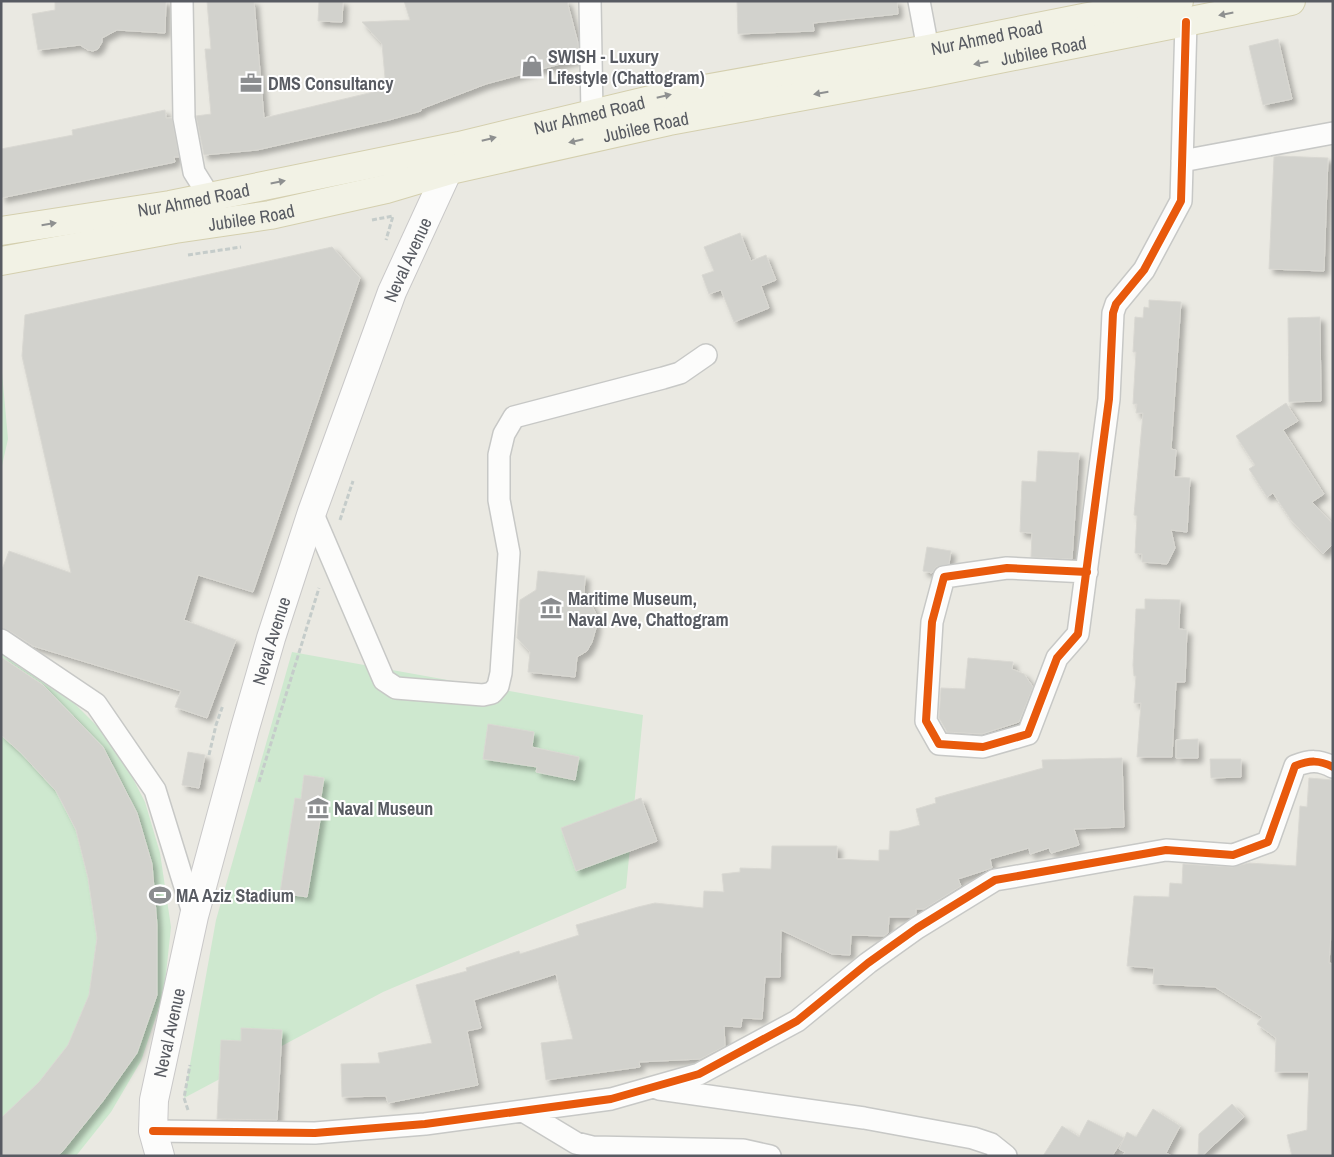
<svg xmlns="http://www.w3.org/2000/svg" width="1334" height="1157" font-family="'Archivo Narrow',sans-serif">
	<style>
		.green { fill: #cee8cf }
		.building { fill: #d2d2cd; stroke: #d9d8d2; filter: url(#shadow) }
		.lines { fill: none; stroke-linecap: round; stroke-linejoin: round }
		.minor-casing { stroke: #c7c8c6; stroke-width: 24 }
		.secondary-casing { stroke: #c9c8c8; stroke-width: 30 }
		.primary-casing { stroke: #d4cfae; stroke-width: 30 }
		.path { stroke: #c5ccca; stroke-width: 3; stroke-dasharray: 5 2.5; stroke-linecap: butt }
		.minor { stroke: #fcfcfb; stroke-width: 21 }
		.secondary { stroke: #fcfcfb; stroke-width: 28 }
		.primary { stroke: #f2f2e5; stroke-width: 28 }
		.cycleway-casing { stroke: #fff; stroke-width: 11 }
		.cycleway { stroke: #e8590c; stroke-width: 8 }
		.oneway { fill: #8e9090 }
		.labels { text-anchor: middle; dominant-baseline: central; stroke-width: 4; stroke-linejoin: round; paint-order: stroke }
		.street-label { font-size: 18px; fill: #585b62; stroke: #fff }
		.poi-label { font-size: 18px; font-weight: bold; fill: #585b62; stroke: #fff; text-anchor: start }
	</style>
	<defs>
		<filter id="shadow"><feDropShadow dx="4.5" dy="4.5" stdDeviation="2.5" flood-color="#0004"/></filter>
	</defs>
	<rect width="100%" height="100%" fill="#eae9e2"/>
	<!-- green -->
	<path class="green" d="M1,362L8,439L1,470Z
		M1,647L45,674L115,744L145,802L160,853L171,927L164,993L141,1061L111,1112L76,1156H57L157,995V925L152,864L137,813L103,747L43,685L1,657Z
		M292,652L643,715L626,888L383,992L184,1098L216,920Z
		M1,735L21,753L56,791L76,830L88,878L97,938L89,995L68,1045L39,1082L1,1118Z"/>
	<!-- building -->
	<path class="building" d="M55,1H166L165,33L117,30L102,38V42L98,49L93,51L88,50L80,45L38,50L32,14L55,10Z
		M207,1H254L264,118L386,89L382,44L362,22L410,20L404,1H567L578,43L579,59L486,84L421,109V111L389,120L257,150L204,155L196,116L211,114L205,49H211Z
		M319,1H343L342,22L318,21Z
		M737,1H897L898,14L813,23L814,31L738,34Z
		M1278,39L1292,99L1263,105L1249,46Z
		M165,110L166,118H172L179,157H174L175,162L1,198V149L73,135L72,130Z
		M1279,156L1328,158L1324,271L1269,269L1274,157Z
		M740,233L751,261L766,255L776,280L761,286L769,308L734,322L721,290L709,294L702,275L714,271L704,247Z
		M332,247L360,278L253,592L198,575L184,620L236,640L207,718L175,707L181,691L33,646L8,630L1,628V572L9,551L71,573L22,356L25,315Z
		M1149,300L1181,302L1171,449L1176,450L1174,477L1190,478L1189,497L1187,532L1171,530L1175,548L1167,564L1142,562V554L1135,553L1137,516L1134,515L1143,413H1136L1137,404H1133L1136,352H1133L1135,317L1143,318L1144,307L1149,308Z
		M1320,317L1321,401L1289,402L1288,318Z
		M1286,403L1298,421L1283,430L1324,494L1312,502L1333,524V544L1323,554L1291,520L1273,493L1267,497L1249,469L1255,465L1236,436Z
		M1038,451L1079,453L1072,559L1031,557L1032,533L1020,532L1022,481L1036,482Z
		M927,547L951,551L949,564L936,567L932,573L923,571Z
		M538,571L585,576L584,596L591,604L596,614V628L592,642L587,651L577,657L575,677L528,672L530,652L517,638L520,600L536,590Z
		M1145,599L1180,600L1179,629L1187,630L1185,682H1176L1172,757H1137L1141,703H1134L1136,676H1134L1133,665L1136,609H1145Z
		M1,657L43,685L103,747L137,813L152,864L157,925V995L137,1053L103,1101L62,1152L57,1156H1V1118L39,1082L68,1045L89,995L97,938L88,878L76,830L56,791L21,753L1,735Z
		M968,658L1013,662L1012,669L1024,674L1033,687L1019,722L982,734L947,732L939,718L941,688L965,689Z
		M488,724L534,732L532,747L579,757L575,780L536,772L537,767L483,759Z
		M1198,739V758H1176V740Z
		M188,752L205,755L199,788L182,785Z
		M1122,758L1124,827L1074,829L1079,845L1051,853L1049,848L1030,854L1029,848L990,859L992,868L958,879L961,886L924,909H916V914L911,917H889L888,933L884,936L851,935L850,955L832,954L781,930L780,977H765L762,1019L742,1018L741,1027L724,1026L725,1046L700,1059L639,1062L640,1067L546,1080L541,1043L573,1039L556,974L474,1000L481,1028L467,1031L478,1085L388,1103L386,1096L342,1097L341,1064L380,1063L378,1053L432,1043L416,985L467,971L466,968L519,951L520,954L579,935L576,925L638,907L655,903L703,908L704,891L724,892L722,874L740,872V868L771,869L772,846H837V859L879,861V850H889L890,831H898L920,825L916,809L936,803L935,798L1043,768L1042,760Z
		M1210,759H1241V777L1211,778Z
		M304,775L324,778L320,803H323L307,897L280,893L295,798L301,799Z
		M1309,778L1333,780V904L1329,963L1333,964V1156H1292L1287,1135L1307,1130L1309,1072H1275L1276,1038L1257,1024L1262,1017L1215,987L1153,984L1154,968L1127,966L1134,896L1169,897L1170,883L1182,884L1183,864L1232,867L1249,863L1296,866L1300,806L1307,807Z
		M641,798L657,841L576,871L561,828Z
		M241,1028L282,1030L277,1120L217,1119L221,1040L241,1041Z
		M1232,1104L1244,1117L1202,1156H1198L1199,1134Z
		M1153,1109L1180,1126L1166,1153L1172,1156H1123L1125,1152L1119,1149L1127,1132L1136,1137Z
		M1088,1120L1124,1138L1112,1156H1043L1062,1126L1079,1137Z"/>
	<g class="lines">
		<!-- minor casing -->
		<g class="minor-casing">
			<path id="minor" d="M182,1L184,118L194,172L209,196
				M590,1L592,114
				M919,1L928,49
				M1182,161L1333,133
				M312,512L384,680L396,688L483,695L492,693L498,686L501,673L509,553L499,500V455L504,434L514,417L663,378L680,373L706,355
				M1087,572L1007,568L944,577L932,622L926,721L939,744L983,747L1028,734L1057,658L1078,634L1109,399L1113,313L1116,304L1144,270L1181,201L1186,22
				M1,640L96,704L155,790L194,916
				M659,1089L864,1118L973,1138L991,1144L1006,1156
				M523,1111L576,1143L592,1147L743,1150L770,1156
				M153,1131L315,1133L425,1124L611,1099L699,1074L797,1021L868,963L917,928L995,880L1166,850L1233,855L1268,842L1295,766C1310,760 1319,760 1333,767"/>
		</g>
		<!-- secondary casing -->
		<g class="secondary-casing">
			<g id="secondary">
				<path id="s1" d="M160,1156L153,1131L154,1100L194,916L245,728L271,638L312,512L392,292L456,153"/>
			</g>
		</g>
		<!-- primary casing -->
		<g class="primary-casing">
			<g id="primary">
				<path id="s2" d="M1,231L170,205L459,146L671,95L928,49L1088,17L1179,1"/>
				<path id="s3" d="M1,261L175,229L270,215L386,189L450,170L669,121L929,73L1291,1"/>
			</g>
		</g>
		<!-- path -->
		<path class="path" d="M372,220L393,216L386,240
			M188,255L241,247
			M340,520L353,481
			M209,755L216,725L223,705
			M259,782L319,588
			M188,1110L184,1098L190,1065"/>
		<!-- minor -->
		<use href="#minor" class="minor"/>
		<!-- secondary -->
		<use href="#secondary" class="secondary"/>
		<!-- primary -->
		<use href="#primary" class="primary"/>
		<!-- cycleway casing -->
		<g class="cycleway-casing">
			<path id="cycleway" d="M1087,572L1007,568L944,577L932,622L926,721L939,744L983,747L1028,734L1057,658L1078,634L1109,399L1113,313L1116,304L1144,270L1181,201L1186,22
				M153,1131L315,1133L425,1124L611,1099L699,1074L797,1021L868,963L917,928L995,880L1166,850L1233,855L1268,842L1295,766C1310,760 1319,760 1333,767"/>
		</g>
		<!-- cycleway -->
		<use href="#cycleway" class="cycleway"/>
	</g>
	<!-- one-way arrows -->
	<defs><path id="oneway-solid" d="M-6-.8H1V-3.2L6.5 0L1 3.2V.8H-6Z" transform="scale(1.25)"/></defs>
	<g class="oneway">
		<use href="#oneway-solid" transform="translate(1226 14) rotate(169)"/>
		<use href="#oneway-solid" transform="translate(981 63) rotate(169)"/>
		<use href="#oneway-solid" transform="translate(821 93) rotate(170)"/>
		<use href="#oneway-solid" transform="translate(664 96) rotate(-13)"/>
		<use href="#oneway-solid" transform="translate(489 139) rotate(-14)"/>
		<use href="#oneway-solid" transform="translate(576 141) rotate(167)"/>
		<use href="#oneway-solid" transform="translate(278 182) rotate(-11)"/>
		<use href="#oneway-solid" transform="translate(49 224) rotate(-9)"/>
	</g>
	<!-- icons -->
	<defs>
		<g id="shop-bare" transform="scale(1.725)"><path d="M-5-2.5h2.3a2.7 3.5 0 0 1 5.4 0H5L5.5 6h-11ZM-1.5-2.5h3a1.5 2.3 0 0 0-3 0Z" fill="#8b8d8f" stroke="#fff" stroke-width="2.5" paint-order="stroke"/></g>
		<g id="office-bare" transform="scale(1.725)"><path d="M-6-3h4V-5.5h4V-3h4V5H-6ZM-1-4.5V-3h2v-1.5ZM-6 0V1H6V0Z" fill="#8b8d8f" stroke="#fff" stroke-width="2.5" paint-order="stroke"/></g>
		<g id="museum-bare" transform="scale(1.725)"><path d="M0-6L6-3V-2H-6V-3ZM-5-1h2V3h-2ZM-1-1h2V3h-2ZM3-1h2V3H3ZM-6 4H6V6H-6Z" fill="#8b8d8f" stroke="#fff" stroke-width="2.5" paint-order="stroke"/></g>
		<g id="stadium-bare" transform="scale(1.725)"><path d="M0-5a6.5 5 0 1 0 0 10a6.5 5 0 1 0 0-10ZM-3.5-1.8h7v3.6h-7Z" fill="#8b8d8f" stroke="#fff" stroke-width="2.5" paint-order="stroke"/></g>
	</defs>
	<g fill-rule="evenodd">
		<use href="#shop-bare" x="532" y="66"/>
		<use href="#office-bare" x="251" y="83"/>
		<use href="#museum-bare" x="551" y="608"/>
		<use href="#museum-bare" x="318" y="808"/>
		<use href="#stadium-bare" x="160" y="895"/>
	</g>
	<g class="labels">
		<!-- street labels -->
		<g class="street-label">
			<text stroke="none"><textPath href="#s2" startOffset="1005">Nur Ahmed Road</textPath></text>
			<text stroke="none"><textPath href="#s3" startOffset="1064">Jubilee Road</textPath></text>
			<text stroke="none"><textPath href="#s2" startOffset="600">Nur Ahmed Road</textPath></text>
			<text stroke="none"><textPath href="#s3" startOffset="659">Jubilee Road</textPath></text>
			<text stroke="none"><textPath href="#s2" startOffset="195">Nur Ahmed Road</textPath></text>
			<text stroke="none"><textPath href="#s3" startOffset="254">Jubilee Road</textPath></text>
			<text stroke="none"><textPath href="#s1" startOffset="936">Neval Avenue</textPath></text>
			<text stroke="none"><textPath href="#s1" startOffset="531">Neval Avenue</textPath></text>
			<text stroke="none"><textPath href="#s1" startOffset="126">Neval Avenue</textPath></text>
		</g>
		<!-- poi labels -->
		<g class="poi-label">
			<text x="548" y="56">SWISH - Luxury<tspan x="548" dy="21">Lifestyle (Chattogram)</tspan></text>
			<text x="268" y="83">DMS Consultancy</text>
			<text x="568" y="598">Maritime Museum,<tspan x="568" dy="21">Naval Ave, Chattogram</tspan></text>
			<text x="334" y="808">Naval Museun</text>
			<text x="176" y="895">MA Aziz Stadium</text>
		</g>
	</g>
	<!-- border -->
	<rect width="1334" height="1157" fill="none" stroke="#585b62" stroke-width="5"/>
</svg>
